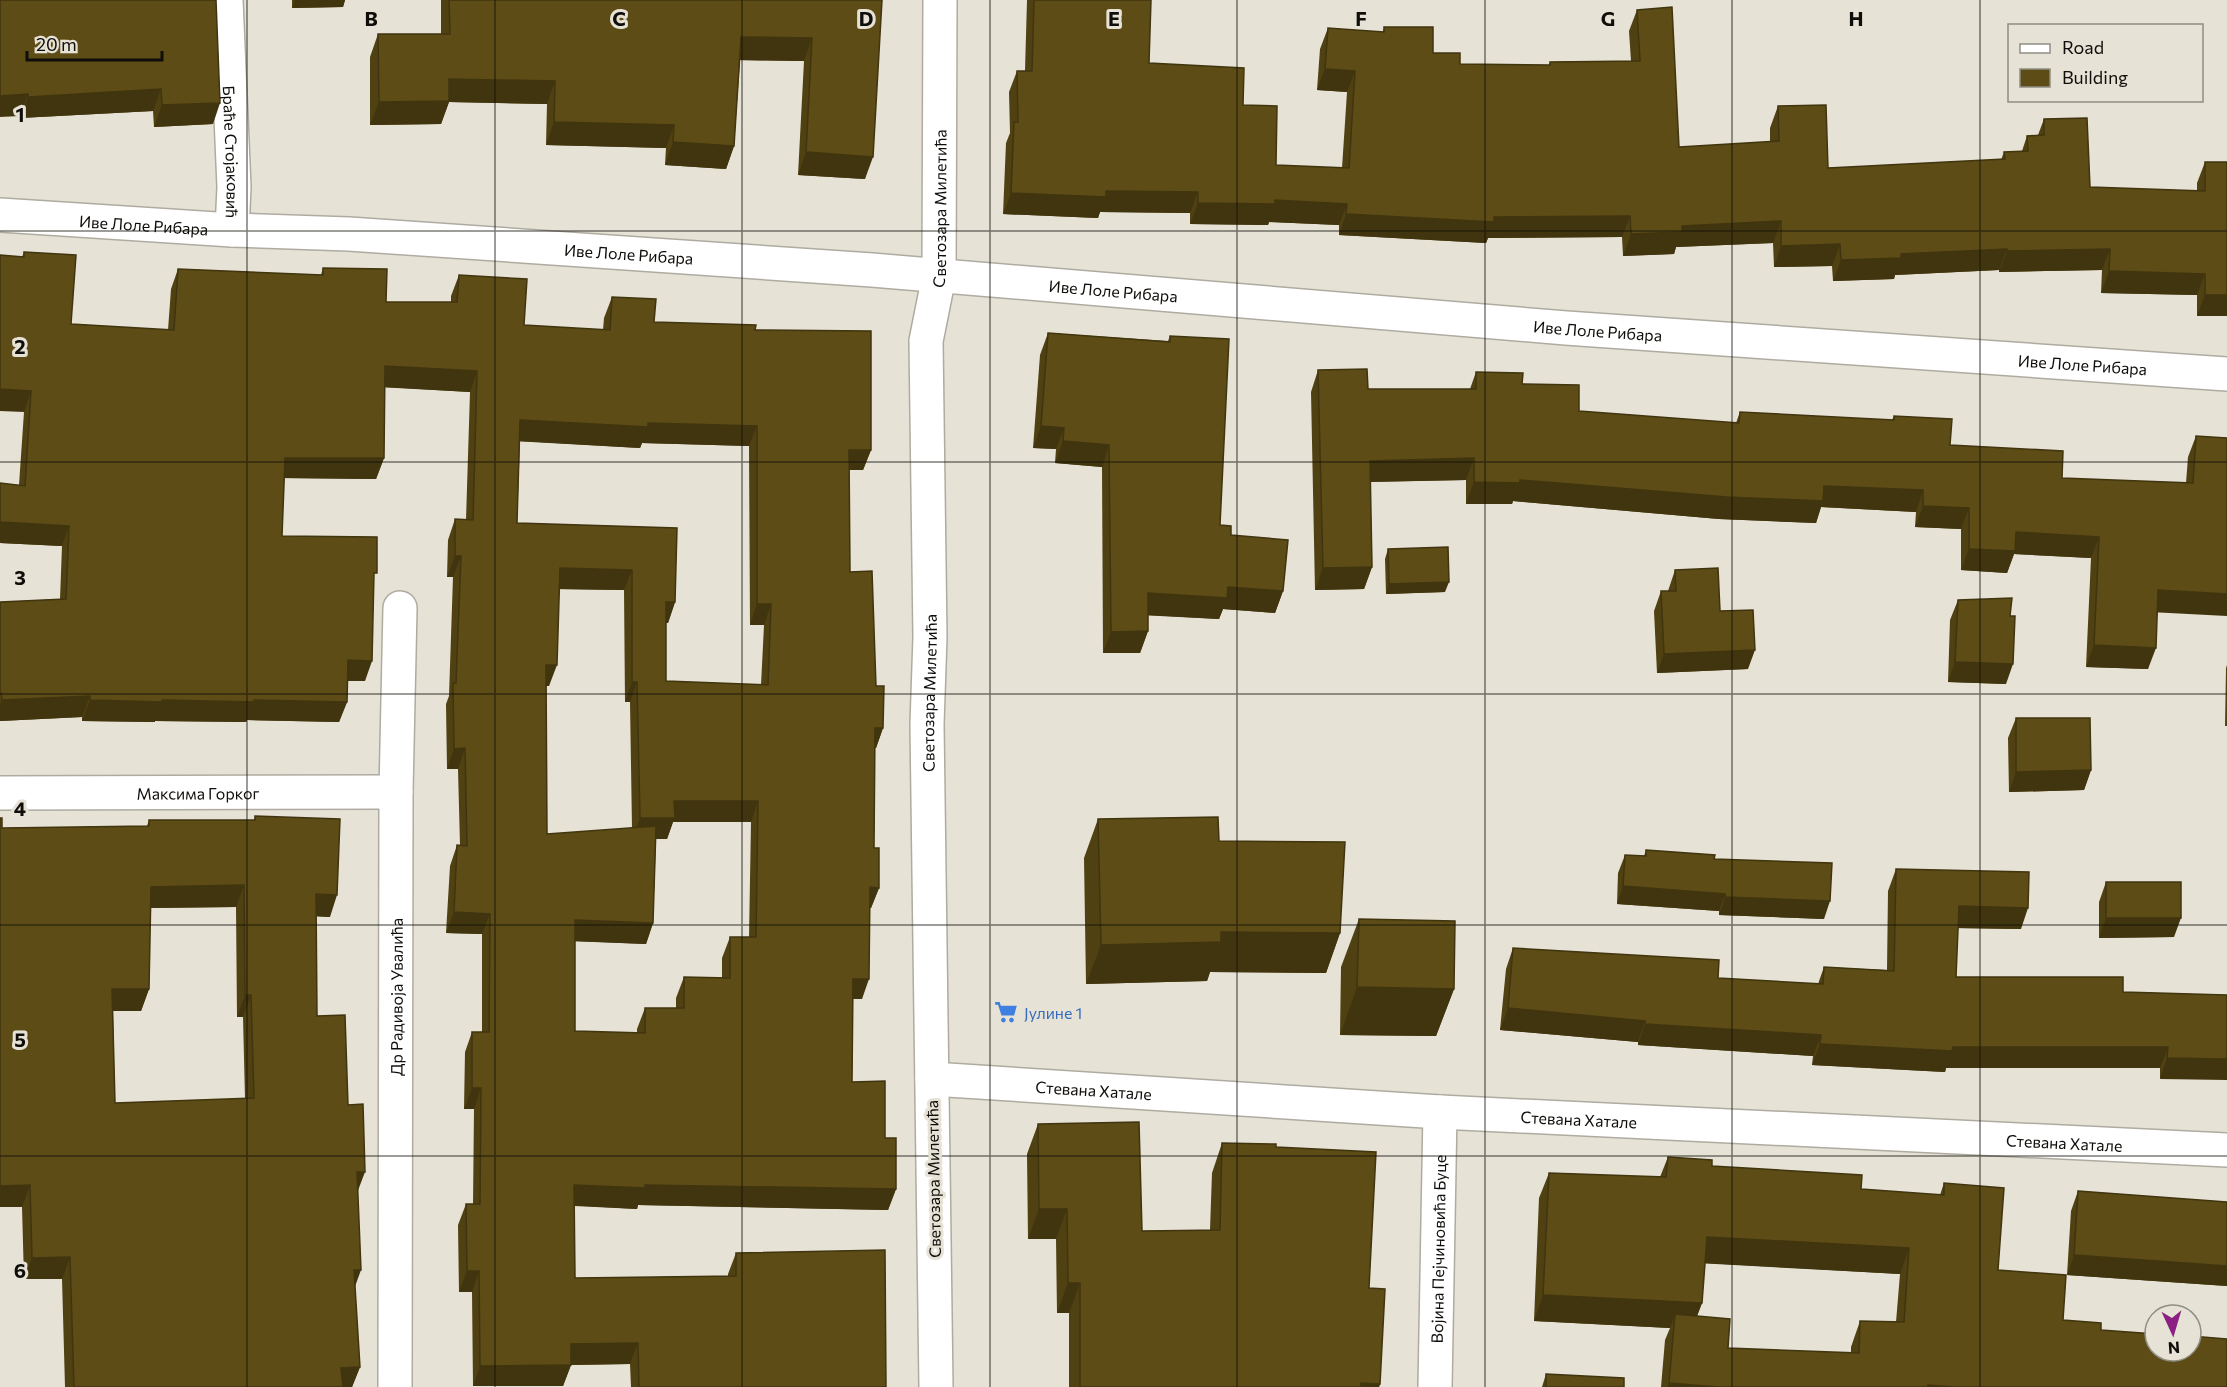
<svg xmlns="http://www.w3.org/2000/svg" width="2227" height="1387" font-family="Commissioner,sans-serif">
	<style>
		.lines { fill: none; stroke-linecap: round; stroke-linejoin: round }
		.minor-casing { stroke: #afaba0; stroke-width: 36 }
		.major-casing { stroke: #afaba0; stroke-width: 36 }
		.minor { stroke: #fff; stroke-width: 33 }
		.major { stroke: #fff; stroke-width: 33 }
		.wall { fill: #504113; fill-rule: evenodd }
		.shaded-wall { fill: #41350f }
		.building { fill: #5d4c16; stroke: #41350f; stroke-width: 1.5; fill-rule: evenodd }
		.grid { fill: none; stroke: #100e0a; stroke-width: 1.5; stroke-opacity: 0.55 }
		.labels { text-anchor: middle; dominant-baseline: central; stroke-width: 6; stroke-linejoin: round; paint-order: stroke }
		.street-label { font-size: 16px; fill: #100e0a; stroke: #e6e2d6 }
		.shop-label { font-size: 16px; fill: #366cbe; stroke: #e6e2d6; text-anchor: start }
		.grid-label { font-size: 20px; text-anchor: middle; font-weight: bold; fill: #100e0a; stroke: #e6e2d6; stroke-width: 6; stroke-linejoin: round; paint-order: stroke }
	</style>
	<rect width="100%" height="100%" fill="#e6e2d6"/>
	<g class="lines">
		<!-- minor casing -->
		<g class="minor-casing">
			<g id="minor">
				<path id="s1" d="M226,0L234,187L232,230"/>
				<path id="s2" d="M0,215L232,230L349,234L872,270L1566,328L2227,374"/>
				<path id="s3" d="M0,793L396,792"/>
				<path id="s4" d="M932,1079L1440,1112L2227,1150"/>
				<path id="s5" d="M395,1387L396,792L400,608"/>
				<path id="s6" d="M1435,1387L1440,1112"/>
			</g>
		</g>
		<!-- major casing -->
		<g class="major-casing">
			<g id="major">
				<path id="s7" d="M936,1387L927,724L930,637L926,341L939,276L940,0"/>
			</g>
		</g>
		<!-- minor -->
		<use href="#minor" class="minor"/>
		<!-- major -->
		<use href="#major" class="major"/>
	</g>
	<!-- wall -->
	<path class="wall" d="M0,0H216L213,124L154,127L153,111L20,118Z
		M292,0H345L343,7L292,8Z
		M441,0H882L865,179L798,175L804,61L740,60L734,146L726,169L665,165L666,148L546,145L547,104L449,102L441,124L370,125V57L378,34H441Z
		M1027,0H1151L1149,63L1243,105L1276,165L1342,168L1347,92L1317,90L1320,49L1328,28L1383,32L1384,27L1433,53L1460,64L1549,65L1550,62L1631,61L1629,31L1637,10L1679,147L1770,142V128L1778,106L1828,168L2001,160L2004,152L2022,151L2027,136L2038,135L2044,119L2090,187L2197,191V183L2205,162H2227V316H2197V295L2101,293L2102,270L1999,272V270L1895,275L1894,279L1833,281L1832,266L1774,267L1773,243L1676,247L1674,254L1623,256L1622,237L1488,238L1486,243L1339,235V225L1269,222L1268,225L1190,224V213L1100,212L1098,218L1003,214L1006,143L1010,133L1009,92L1017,71H1025Z
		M24,252L71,324L168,330L171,289L178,269L321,275L323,268L386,302H451V296L459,275L524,325L603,330L604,318L612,297L654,322L755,330L871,450L863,470H849L850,572L876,686L883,728L876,748H875L874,848L879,888L871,908H869L862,999H853L852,1082L885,1138L896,1189L888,1210L638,1205L637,1209L574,1206L575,1278L728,1276V1274L736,1253L886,1387H631L630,1364L571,1365L563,1386H473L472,1292H459L458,1225L466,1204H473L474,1109H464L465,1052L472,1032H482V934L446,933L450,866L457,845H460L458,769H447L446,704L449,696L453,577H447L448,540L455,519L466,520L470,392L385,387L384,458L376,479L284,478L282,536L374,582L365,681H348L347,702L339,722L247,720L246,722L155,721V722L82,721V717L0,721V602L60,599L62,546L0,543V483L19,485L24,412L22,257ZM520,441L640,448L642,443L749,446L750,625H764L761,685L666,681V623H668L675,602L677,528L517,523ZM560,589L624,590L625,702H630L632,828L547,834L546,686H549ZM673,822H751L749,937H730L722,958V978L684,977L676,998V1008H645L637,1029V1033L575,1031V941L646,944L653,923L656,839H667Z
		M1048,333L1168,341L1170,336L1220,525L1231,535L1283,591L1275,613L1223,609L1219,619L1148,615V631L1140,653H1103L1102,467L1055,463L1056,449L1033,448L1040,355Z
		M1318,370L1368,389H1470L1476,372L1522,384L1579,411L1736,423L1740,412L1892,420L1894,416L1950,445L2062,478L2186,483L2188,457L2196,436L2227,438L2157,612L2148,669L2086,667L2091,558L2014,554L2007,573L1961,570V529L1915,527L1916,512L1821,507L1816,523L1719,519L1513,501L1512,504H1466V480L1370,482L1372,567L1364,589L1315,590L1311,392Z
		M1388,549L1445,592L1386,594L1385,559Z
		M1675,570L1720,611L1748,669L1657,673L1654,611L1661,591H1668Z
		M1958,600L2006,684L1948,682L1950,620Z
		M2227,665V726H2225L2226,668Z
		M2016,718L2091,770L2084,790L2009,792L2008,738Z
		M255,816L330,917L316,916L317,1016L348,1105L357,1192L355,1287L360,1367L352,1387H65L62,1279H24L22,1207L2,828L147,826L149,820H254ZM236,907L237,1017H243L245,1099L115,1103L113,1011H141L149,989L150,908Z
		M1098,819L1219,841L1340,933L1326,973L1210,972L1207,981L1086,984L1084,858Z
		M1646,850L1714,859L1824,919L1719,915V911L1617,904L1618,873L1625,855L1644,856Z
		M1896,869L2021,929L1958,928L1956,977L2123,992L2227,995L2160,1079V1068H1946L1945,1072L1812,1065L1813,1056L1638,1045V1042L1500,1030L1506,969L1513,948L1718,978L1818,984L1824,967L1887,970L1888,891Z
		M2106,882L2174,937L2099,938V902Z
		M1359,919L1454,989L1436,1036L1340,1035L1341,967Z
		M1038,1124L1142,1231L1210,1230L1212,1173L1222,1143L1276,1147L1369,1288L1380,1384L1379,1387H1069V1313H1057L1056,1239H1028L1027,1154Z
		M1668,1157L1712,1166L1861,1189L1940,1195L1944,1183L1998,1270L2063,1320L2101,1330L2227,1387H1661L1665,1340L1670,1328L1534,1321L1539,1198L1549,1173L1660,1177ZM1705,1263L1900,1274L1896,1322L1860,1321L1851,1347V1353L1728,1348L1697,1316L1702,1303Z
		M2078,1191L2227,1202V1286L2067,1275L2071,1211Z
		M1546,1374L1624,1387H1542Z"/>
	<!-- shaded-wall -->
	<path class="shaded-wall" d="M295,0H345L343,7L292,8Z
		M741,37L812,38L804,61L733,60Z
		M1325,69L1355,71L1347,92L1317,90Z
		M449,79L555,81L547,104L449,102L441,124L370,125L379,102Z
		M161,89L153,111L20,118L28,97Z
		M28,94L20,116L0,117V96Z
		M220,103L213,124L154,127L162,105Z
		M554,122L674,125L666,148L546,145Z
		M673,142L734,146L726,169L665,165Z
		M806,152L873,157L865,179L798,175Z
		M1106,191L1198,192L1190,213L1100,212L1098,218L1003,214L1011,193Z
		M1275,200L1347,204L1339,225L1269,222L1268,225L1190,224L1198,203Z
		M1346,214L1494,217L1630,216L1622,237L1488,238L1486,243L1339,235Z
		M1781,221L1773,243L1676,247L1674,254L1623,256L1631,234L1682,226Z
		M1840,244L1832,266L1774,267L1781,246Z
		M2007,249L1999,270L1895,275L1894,279L1833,281L1841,260L1901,254Z
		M2110,249L2102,270L1999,272L2007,251Z
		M2109,271L2205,274L2197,295L2101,293Z
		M2205,295H2227V316H2197Z
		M385,366L477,371L470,392L378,387Z
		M0,389L31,391L24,412L0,411Z
		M520,420L648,423L757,426L749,446L642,443L640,448L513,441Z
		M1041,426L1064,428L1056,449L1033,448Z
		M1063,441L1109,445L1102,467L1055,463Z
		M849,450H871L863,470H842Z
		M285,458H384L376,479L277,478Z
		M1474,458L1466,480L1362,482L1370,461Z
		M1520,480L1824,486L1923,490L1916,512L1821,507L1816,523L1719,519L1513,501L1512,504H1466L1474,482Z
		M1923,506L1969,508L1961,529L1915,527Z
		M0,522L69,526L62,546L0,543Z
		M2016,532L2099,537L2091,558L2014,554L2007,573L1961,570L1969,549Z
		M455,556H461L453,577H447Z
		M1372,567L1364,589L1315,590L1323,568Z
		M560,568L632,570L624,590L553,589Z
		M1449,582L1445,592L1386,594L1389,584Z
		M1228,587L1283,591L1275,613L1223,609L1219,619L1140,615L1148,593Z
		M2158,590L2227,594V616L2150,612Z
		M666,602H675L668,623H659Z
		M757,604H771L764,625H750Z
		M1148,631L1140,653H1103L1111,632Z
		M2094,645L2156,648L2148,669L2086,667Z
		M1755,650L1748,669L1657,673L1664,654Z
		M348,660L372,661L365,681H341Z
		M1955,662L2013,664L2006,684L1948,682Z
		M546,665H557L549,686L538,685Z
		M632,682H637L630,702H625Z
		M90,696L82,717L0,721V704L2,700Z
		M90,700H254L347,702L339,722L247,720L246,722L155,721V722L82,721Z
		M875,728H883L876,748H867Z
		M465,748L458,769H447L454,749Z
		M2091,770L2084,790L2009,792L2016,772Z
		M674,801H758L751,822H673L667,839H632L640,818Z
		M244,885L236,907L143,908L151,887Z
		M1623,886L1725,894L1719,911L1617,904Z
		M870,887L879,888L871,908H862Z
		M316,894L337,895L330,917L308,916Z
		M1725,897L1830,901L1824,919L1719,915Z
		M1959,906L2028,908L2021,929L1952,928Z
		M454,912L490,914L482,934L446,933Z
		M2106,918H2181L2174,937L2099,938Z
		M575,920L653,923L646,944L567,941Z
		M1221,932L1340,933L1326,973L1210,972L1207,981L1086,984L1101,945Z
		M853,979H869L862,999H846Z
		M1357,987L1454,989L1436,1036L1340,1035Z
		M112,989H149L141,1011H104Z
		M245,995H251L243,1017H237Z
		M1508,1008L1645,1021L1638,1042L1500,1030Z
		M1645,1024L1821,1035L1813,1056L1638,1045Z
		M1820,1044L1953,1047H2168L2160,1068H1946L1945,1072L1812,1065Z
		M2167,1058L2227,1059V1080L2160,1079Z
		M472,1088H481L474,1109H464Z
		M357,1172H365L357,1193Z
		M30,1185L22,1207H0V1186Z
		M574,1185H645L896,1189L888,1210L638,1205L637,1209L566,1205Z
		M1039,1209H1067L1056,1239H1028Z
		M1707,1237L1909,1248L1900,1274L1697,1263Z
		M2074,1255L2227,1266V1286L2067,1275Z
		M70,1257L62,1279H24L32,1258Z
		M354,1270H361L353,1292Z
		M467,1271H479L472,1292H459Z
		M1068,1283H1080L1069,1313H1057Z
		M1543,1295L1702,1303L1692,1329L1675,1314L1670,1328L1534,1321Z
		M638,1343L630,1364L563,1365L571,1344Z
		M571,1365L563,1386H473L480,1366Z
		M360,1367L352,1387H334L341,1368Z
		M1361,1383L1380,1384L1379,1387H1360Z
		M1669,1383L1718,1387H1667Z
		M1928,1385L1954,1387H1927Z"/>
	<!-- building -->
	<path class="building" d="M0,0H216L220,103L162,105L161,89L28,97V94L0,96Z
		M449,0H882L873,157L806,152L812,38L741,37L734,146L673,142L674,125L554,122L555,81L449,79V101L379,102L378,34H450Z
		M1034,0H1151L1149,63L1244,68L1243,105L1277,106L1276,165L1349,168L1355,71L1325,69L1328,28L1384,32V27H1433V53H1460V64L1550,65V62L1640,61L1637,10L1672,7L1679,147L1779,141L1778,106L1826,105L1828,168L2005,159L2004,152L2028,151L2027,136L2044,135V119L2087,118L2090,187L2205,191V162H2227V295H2205V274L2109,271L2110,249L2007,251V249L1901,254V258L1841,260L1840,244L1781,246V221L1682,226V232L1631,234L1630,216L1494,217V222L1346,214L1347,204L1275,200V204L1198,203V192L1106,191V197L1011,193L1014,122H1018L1017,71H1032Z
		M24,252L76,255L71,324L174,330L178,269L323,275V268L387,269L386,302H457L459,275L527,279L524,325L610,330L612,297L656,299L654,322L756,325L755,330L871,331V450H849L850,572L872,571L876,686H884L883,728H875L874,848H879V888L870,887L869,979H853L852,1082L885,1081V1138H896V1189L645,1185V1188L574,1185L575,1278L736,1276V1253L885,1250L886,1387H639L638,1343L571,1344V1365L480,1366L479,1271H467L466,1204H480L481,1088H472V1032H489L490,914L454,912L457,845L467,846L465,748L454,749L453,683H456L461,556H455V519L473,520L477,371L385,366L384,458H285L282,536L377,537V573H374L372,661L348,660L347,702L254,700V702L162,700V702L90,700V696L2,700L1,693H0V602L66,599L69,526L0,522V483L25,486L31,391L0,389V255L24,257ZM520,420L648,427V423L757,426V604H771L768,685L666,681V602H675L677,528L517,523ZM560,568L632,570V682H637L640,818H675L674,801H758L756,937H730V978L684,977V1008H645V1033L575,1031V920L653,923L656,826L547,834L546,665H557Z
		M1048,333L1170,342V336L1229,339L1220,525L1231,526V535L1288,540L1283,591L1228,587L1227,598L1148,593V631L1111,632L1109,445L1063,441L1064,428L1041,426Z
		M1367,369L1368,389H1476V372L1523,373L1522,384L1579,385V411L1739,423L1740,412L1894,420V416L1952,419L1950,445L2063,451L2062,478L2193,483L2196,436L2227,438V594L2158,590L2156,648L2094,645L2099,537L2016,532L2015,551L1969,549V508L1923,506V490L1824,486L1823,501L1727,497L1520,480V483L1474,482V458L1370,461L1372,567L1323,568L1318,370Z
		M1448,547L1449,582L1389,584L1388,549Z
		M1718,568L1720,611L1753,610L1755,650L1664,654L1661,591H1676L1675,570Z
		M2012,598L2010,616H2015L2013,664L1955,662L1958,600Z
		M2016,718H2090L2091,770L2016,772Z
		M255,816L340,819L337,895L316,894L317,1016L345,1015L348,1105L363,1104L365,1172H357L361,1270H354L360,1367L341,1368L343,1387H74L70,1257L32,1258L30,1185L0,1186V818H2V828L149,826V820H255ZM244,885L245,995H251L254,1098L115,1103L112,989H149L151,887Z
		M1218,817L1219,841L1345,842L1340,933L1221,932V942L1101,945L1098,819Z
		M1646,850L1715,855L1714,859L1832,863L1830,901L1725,897V894L1623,886L1625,855L1646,856Z
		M1896,869L2029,872L2028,908L1959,906L1956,977H2123V992L2227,995V1059L2167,1058L2168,1047H1953L1952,1051L1820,1044L1821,1035L1645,1024V1021L1508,1008L1513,948L1719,960L1718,978L1823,984L1824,967L1894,971Z
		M2106,882H2181V918H2106Z
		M1359,919L1455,921L1454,989L1357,987Z
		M1139,1122L1142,1231L1220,1230L1222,1143L1276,1144V1147L1376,1152L1369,1288L1385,1289L1380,1384L1361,1383V1387H1080V1283H1068L1067,1209H1039L1038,1124Z
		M1668,1157L1712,1160V1166L1862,1175L1861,1189L1944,1195V1183L2004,1188L1998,1270L2066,1275L2063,1320L2101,1323V1330L2155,1334V1351H2191V1336L2227,1339V1387H1954L1928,1385V1387H1718L1669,1383L1675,1314L1730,1319L1728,1348L1859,1353L1860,1321L1904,1322L1909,1248L1707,1237L1702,1303L1543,1295L1549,1173L1666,1177Z
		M2078,1191L2227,1202V1266L2074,1255Z
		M1546,1374L1624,1378V1387H1546Z"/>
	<!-- grid -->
	<path class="grid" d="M247,0V1387M495,0V1387M742,0V1387M990,0V1387M1237,0V1387M1485,0V1387M1732,0V1387M1980,0V1387M0,231H2227M0,462H2227M0,694H2227M0,925H2227M0,1156H2227"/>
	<!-- icons -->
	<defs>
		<g id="supermarket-bare" transform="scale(1.8)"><path d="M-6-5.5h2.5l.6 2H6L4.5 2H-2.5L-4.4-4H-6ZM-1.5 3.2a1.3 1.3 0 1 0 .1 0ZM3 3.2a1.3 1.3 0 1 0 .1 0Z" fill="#3f7fe0" stroke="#e6e2d6" stroke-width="2.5" paint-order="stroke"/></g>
	</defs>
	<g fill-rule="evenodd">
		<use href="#supermarket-bare" x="1006" y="1012"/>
	</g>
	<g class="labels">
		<!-- street labels -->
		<g class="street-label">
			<text stroke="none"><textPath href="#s1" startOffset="152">Браће Стојаковић</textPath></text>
			<text stroke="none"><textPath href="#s7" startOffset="1180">Светозара Милетића</textPath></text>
			<text stroke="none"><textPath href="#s2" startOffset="144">Иве Лоле Рибара</textPath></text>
			<text stroke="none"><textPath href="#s2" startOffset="630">Иве Лоле Рибара</textPath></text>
			<text stroke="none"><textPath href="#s2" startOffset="1116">Иве Лоле Рибара</textPath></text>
			<text stroke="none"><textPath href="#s2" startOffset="1602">Иве Лоле Рибара</textPath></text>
			<text stroke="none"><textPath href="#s2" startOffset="2088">Иве Лоле Рибара</textPath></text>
			<text stroke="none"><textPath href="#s7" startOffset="694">Светозара Милетића</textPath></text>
			<text stroke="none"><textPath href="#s3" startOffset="198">Максима Горког</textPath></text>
			<text stroke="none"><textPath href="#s5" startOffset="390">Др Радивоја Увалића</textPath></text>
			<text stroke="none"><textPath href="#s4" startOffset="162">Стевана Хатале</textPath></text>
			<text stroke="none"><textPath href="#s4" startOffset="648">Стевана Хатале</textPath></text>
			<text stroke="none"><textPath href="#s4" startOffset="1134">Стевана Хатале</textPath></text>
			<text transform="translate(933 1179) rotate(-91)">Светозара Милетића</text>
			<text stroke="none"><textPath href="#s6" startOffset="138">Војина Пејчиновића Буце</textPath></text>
		</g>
		<!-- shop labels -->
		<g class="shop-label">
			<text x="1024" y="1012">Јулине 1</text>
		</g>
	</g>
	<g class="grid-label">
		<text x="371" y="26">B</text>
		<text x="619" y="26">C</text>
		<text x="866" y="26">D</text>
		<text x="1114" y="26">E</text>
		<text x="1361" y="26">F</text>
		<text x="1608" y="26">G</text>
		<text x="1856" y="26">H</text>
		<text x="20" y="122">1</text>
		<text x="20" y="354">2</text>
		<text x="20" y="585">3</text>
		<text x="20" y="816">4</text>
		<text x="20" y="1047">5</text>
		<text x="20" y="1278">6</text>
	</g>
	<!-- legend -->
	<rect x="2008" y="24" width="195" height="78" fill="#e6e2d6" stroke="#908d84" stroke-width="1.5"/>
	<rect x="2020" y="44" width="30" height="9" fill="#ffffff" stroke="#908d84" stroke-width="1.5"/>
	<text x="2062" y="54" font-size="18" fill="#100e0a">Road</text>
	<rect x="2020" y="69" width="30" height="18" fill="#5d4c16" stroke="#908d84" stroke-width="1.5"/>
	<text x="2062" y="84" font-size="18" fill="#100e0a">Building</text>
	<!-- north arrow -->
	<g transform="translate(2173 1333) rotate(176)"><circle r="28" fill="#e6e2d6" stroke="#908d84" stroke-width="1.5"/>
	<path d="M0-4.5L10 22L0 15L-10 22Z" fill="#8c1f83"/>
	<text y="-9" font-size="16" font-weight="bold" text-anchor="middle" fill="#100e0a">N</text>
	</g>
	<!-- scale -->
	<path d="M27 51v9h135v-9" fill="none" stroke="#100e0a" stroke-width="3"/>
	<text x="36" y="51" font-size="18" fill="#100e0a" stroke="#e6e2d6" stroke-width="4.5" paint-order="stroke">20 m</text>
</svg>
